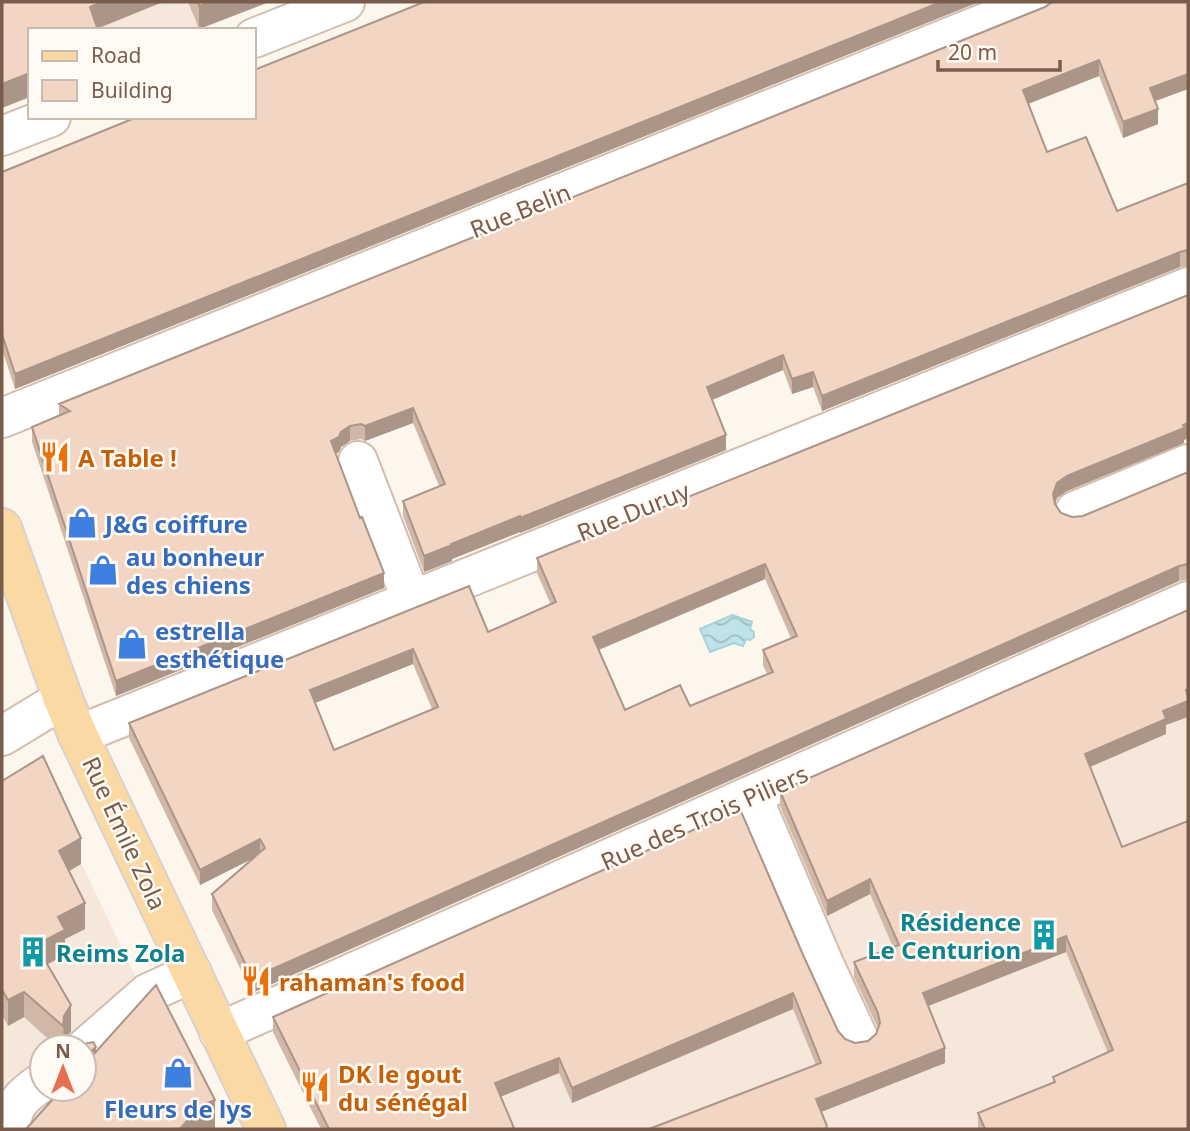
<svg xmlns="http://www.w3.org/2000/svg" width="1190" height="1131" font-family="'Noto Sans',sans-serif">
	<style>
		.residential { fill: #f5e8da; fill-rule: evenodd }
		.water { fill: url(#water-waves); stroke: #a5d3da; stroke-width: 2 }
		.lines { fill: none; stroke-linecap: round; stroke-linejoin: round }
		.minor-casing { stroke: #d1beb0; stroke-width: 42 }
		.major-casing { stroke: #dad1cd; stroke-width: 42 }
		.minor { stroke: #fff; stroke-width: 38 }
		.major { stroke: #fbd9a5; stroke-width: 38 }
		.wall { fill: #d1b7a8; fill-rule: evenodd }
		.shaded-wall { fill: #aa9588 }
		.building { fill: #f3d5c3; stroke: #aa9588; stroke-width: 2; fill-rule: evenodd }
		.labels { text-anchor: middle; dominant-baseline: central; stroke-width: 5; stroke-linejoin: round; paint-order: stroke }
		.street-label { font-size: 24px; fill: #7a5c4d; stroke: #fffaf3 }
		.food-label { font-size: 24px; font-weight: bold; fill: #c56008; stroke: #fffaf3; text-anchor: start }
		.shop-label { font-size: 24px; font-weight: bold; fill: #366cbe; stroke: #fffaf3; text-anchor: start }
		.culture-label { font-size: 24px; font-weight: bold; fill: #0d838f; stroke: #fffaf3; text-anchor: end }
	</style>
	<defs>
		<pattern id="water-waves" width="16" height="10" patternUnits="userSpaceOnUse" patternTransform="scale(1.75)"><rect width="16" height="10" fill="#bfe3e8"/><path d="M0 5q4-4 8 0t8 0" fill="none" stroke="#a0bbbe"/></pattern>
	</defs>
	<rect width="100%" height="100%" fill="#fdf6ec"/>
	<!-- residential -->
	<path class="residential" d="M2,2H269L198,30H30V97L2,108Z
		M1188,631V1129H321L275,1037Z
		M43,782L135,976L215,1129H2V807ZM42,1047H84V1089H42Z"/>
	<!-- water -->
	<path class="water" d="M732,615L752,622L750,629L754,632V637L750,640L746,639L743,646L734,643L710,652L700,629Z"/>
	<g class="lines">
		<!-- minor casing -->
		<g class="minor-casing">
			<path id="minor" d="M254,38L345,2
				M2,136L51,117
				M2,418L1037,2
				M358,461L412,601
				M1075,511L1188,464
				M78,735L1188,287
				M2,736L63,699
				M752,796L824,964L858,1037
				M219,1032L1188,601
				M84,1049L148,993L192,973
				M11,1129C11,1105 23,1095 42,1082"/>
		</g>
		<!-- major casing -->
		<g class="major-casing">
			<path id="major" d="M2,528L63,699L78,735L266,1129"/>
		</g>
		<!-- minor -->
		<use href="#minor" class="minor"/>
		<!-- major -->
		<use href="#major" class="major"/>
	</g>
	<!-- wall -->
	<path class="wall" d="M188,2H269L199,29Z
		M424,2H979L15,389L2,349V172Z
		M1045,7L1188,89L1155,101L1158,124L1123,138L1099,76L1028,103L1047,152L1117,211L1188,183V266L1180,267L822,411L813,387L792,394L783,370L712,400L726,450L520,533V532L452,559V561L424,572L403,516V501L439,486L413,423L365,441L361,439L350,441L341,447L339,452L336,454L384,588L116,696L32,442V427L59,416V404Z
		M1188,295V438L1184,440V443L1067,491L1057,498L1055,504L1061,513L1072,517L1083,516L1188,472V579L1179,581L252,993L212,910V894L255,857L200,885L129,738V723L469,586L488,632L551,605L537,573V558ZM765,579L791,638L763,650V665L767,674L690,706L625,710L599,650ZM413,664L432,709L334,750L315,703Z
		M1166,725V734L1090,767L1188,1129H978V1113L1053,1083V1077L1108,1053L1066,952L928,1006L945,1063L821,1112L827,1129H649L816,1065L793,1009L572,1103L559,1073L501,1096L514,1129H321L273,1032V1017L804,957L838,1031L845,1039L855,1043L868,1041L876,1034L878,1028L854,977V962L893,947L870,894L827,916L780,806V791Z
		M2,781L81,864L69,871L85,929L65,939V955L48,964L71,1031L64,1041L63,1047H57L24,1017L8,1026L2,1015Z
		M83,1044L96,1052L215,1129L84,1089Z"/>
	<!-- shaded-wall -->
	<path class="shaded-wall" d="M103,2H163L94,30L90,7Z
		M209,2H269L199,29V6Z
		M941,2H979L15,389V374Z
		M1099,60V76L1023,106V90Z
		M1188,68V89L1150,103V88Z
		M30,73V97L2,108V84Z
		M1158,109V124L1123,138V122Z
		M1180,252V267L822,411V396Z
		M783,355V370L707,402V387Z
		M813,372V387L792,394V379Z
		M413,408V423L365,441V426Z
		M1188,423V438L1184,440V443L1067,491L1057,498L1053,509V494L1057,483L1067,476Z
		M350,426V441L341,447L339,452L331,456V441Z
		M726,435V450L520,533V518Z
		M520,516V532L452,559V561L424,572V556L451,544Z
		M765,564V579L593,652V637Z
		M1179,566V581L252,993V978Z
		M384,573V588L116,696V681Z
		M413,649V664L310,705V690Z
		M1188,689V717L1166,725V734L1085,769V754L1163,711Z
		M81,838V864L59,877V851Z
		M260,839V855L200,885V870Z
		M870,879V894L827,916V901Z
		M85,903V929L65,939V955L36,970V945L58,917Z
		M1066,936V952L923,1008V993Z
		M24,992V1017L8,1026V1000Z
		M793,993V1009L572,1103V1088Z
		M71,1005V1031L64,1041L63,1047L64,1016Z
		M96,1047V1073L91,1077V1051Z
		M945,1048V1063L816,1114V1099Z
		M559,1058V1073L495,1099V1083Z
		M215,1100V1129H180L200,1106Z"/>
	<!-- building -->
	<path class="building" d="M2,2H103L90,7L98,30H30V73L2,84Z
		M198,2H209L199,6Z
		M424,2H941L15,374L2,334V172L137,117H254V70Z
		M1052,2H1188V74L1150,88L1158,109L1123,122L1099,60L1023,90L1047,152L1086,137L1117,211L1188,183V250L1180,252L822,396L813,372L792,379L783,355L707,387L726,435L520,518V516L451,544L452,545L424,556L403,501L445,484L413,408L365,426L361,424L350,426L341,432L339,437L331,441L360,518L362,517L384,573L116,681L32,427L70,411L59,404L1045,7Z
		M1188,295V423L1183,425L1184,428L1067,476L1057,483L1053,494L1055,504L1061,513L1072,517L1083,516L1188,472V564L1179,566L252,978L212,894L265,848L260,839L200,870L129,723L469,586L488,632L556,602L537,558ZM765,564L797,636L763,650L773,672L690,706L680,685L625,710L593,637ZM413,649L438,707L334,750L310,690Z
		M1188,610V689L1186,690L1188,697V701L1163,711L1166,719L1085,754L1122,847L1188,821V1129H985L978,1113L1055,1082L1053,1077L1113,1050L1066,936L923,993L945,1048L816,1099L827,1126L825,1129H649L821,1063L793,993L572,1088L559,1058L495,1083L514,1128L510,1129H329L273,1017L740,809L804,957L838,1031L845,1039L855,1043L868,1041L876,1034L880,1023L878,1013L854,962L899,945L870,879L827,901L780,791Z
		M43,756L81,838L59,851L85,903L58,917L65,930L36,945L71,1005L64,1016L63,1026L24,992L8,1000L2,990V781Z
		M156,985L215,1100L200,1106L180,1129H26L62,1089H84V1065Z
		M93,1042L96,1047L91,1051L83,1044Z"/>
	<!-- icons -->
	<defs>
		<g id="restaurant-bare" transform="scale(2.415)"><path d="M-5-6h1v4h1v-4h1v4h1v-4h1v5L-1.5 .5V6h-2V.5L-5-1ZM5-6V6H3V1.5H1.5Q1.5-4 5-6Z" fill="#e8710a" stroke="#fffaf3" stroke-width="2.5" paint-order="stroke"/></g>
		<g id="shop-bare" transform="scale(2.415)"><path d="M-5-2.5h2.3a2.7 3.5 0 0 1 5.4 0H5L5.5 6h-11ZM-1.5-2.5h3a1.5 2.3 0 0 0-3 0Z" fill="#3f7fe0" stroke="#fffaf3" stroke-width="2.5" paint-order="stroke"/></g>
		<g id="building-bare" transform="scale(2.415)"><path d="M-4-6H4V6H1V3H-1V6H-4ZM-2.5-4.3h1.7v1.8h-1.7ZM.8-4.3h1.7v1.8H.8ZM-2.5-1h1.7V.8h-1.7ZM.8-1h1.7V.8H.8Z" fill="#0f9aa8" stroke="#fffaf3" stroke-width="2.5" paint-order="stroke"/></g>
	</defs>
	<g fill-rule="evenodd">
		<use href="#restaurant-bare" x="55" y="457"/>
		<use href="#shop-bare" x="82" y="523"/>
		<use href="#shop-bare" x="103" y="570"/>
		<use href="#shop-bare" x="132" y="644"/>
		<use href="#building-bare" x="1044" y="935"/>
		<use href="#building-bare" x="33" y="952"/>
		<use href="#restaurant-bare" x="256" y="981"/>
		<use href="#shop-bare" x="178" y="1073"/>
		<use href="#restaurant-bare" x="315" y="1087"/>
	</g>
	<g class="labels">
		<!-- street labels -->
		<g class="street-label">
			<text transform="translate(520 210) rotate(-22)">Rue Belin</text>
			<text transform="translate(633 511) rotate(-22)">Rue Duruy</text>
			<text transform="translate(704 817) rotate(-24)">Rue des Trois Piliers</text>
			<text transform="translate(125 833) rotate(65)">Rue Émile Zola</text>
		</g>
		<!-- food labels -->
		<g class="food-label">
			<text x="78" y="457">A Table !</text>
			<text x="279" y="981">rahaman's food</text>
			<text x="338" y="1073">DK le gout<tspan x="338" dy="28">du sénégal</tspan></text>
		</g>
		<!-- shop labels -->
		<g class="shop-label">
			<text x="105" y="523">J&amp;G coiffure</text>
			<text x="126" y="556">au bonheur<tspan x="126" dy="28">des chiens</tspan></text>
			<text x="155" y="630">estrella<tspan x="155" dy="28">esthétique</tspan></text>
			<text x="178" y="1108" text-anchor="middle">Fleurs de lys</text>
		</g>
		<!-- culture labels -->
		<g class="culture-label">
			<text x="1021" y="921">Résidence<tspan x="1021" dy="28">Le Centurion</tspan></text>
			<text x="56" y="952" text-anchor="start">Reims Zola</text>
		</g>
	</g>
	<!-- border -->
	<rect width="1190" height="1131" fill="none" stroke="#7a5c4d" stroke-width="7"/>
	<!-- legend -->
	<rect x="28" y="28" width="228" height="91" fill="#fffaf3" stroke="#cabbb1" stroke-width="2"/>
	<rect x="42" y="51" width="35" height="10" fill="#fbd9a5" stroke="#cabbb1" stroke-width="2"/>
	<text x="91" y="63" font-size="21" fill="#7a5c4d">Road</text>
	<rect x="42" y="80" width="35" height="21" fill="#f3d5c3" stroke="#cabbb1" stroke-width="2"/>
	<text x="91" y="98" font-size="21" fill="#7a5c4d">Building</text>
	<!-- north arrow -->
	<g transform="translate(63 1068)"><circle r="33" fill="#fffaf3" stroke="#cabbb1" stroke-width="2"/>
	<path d="M0-5L12 26L0 18L-12 26Z" fill="#e76f51"/>
	<text y="-10" font-size="19" font-weight="bold" text-anchor="middle" fill="#7a5c4d">N</text>
	</g>
	<!-- scale -->
	<path d="M938 60v10h122v-10" fill="none" stroke="#7a5c4d" stroke-width="3.5"/>
	<text x="948" y="60" font-size="21" fill="#7a5c4d" stroke="#fffaf3" stroke-width="5" paint-order="stroke">20 m</text>
</svg>
